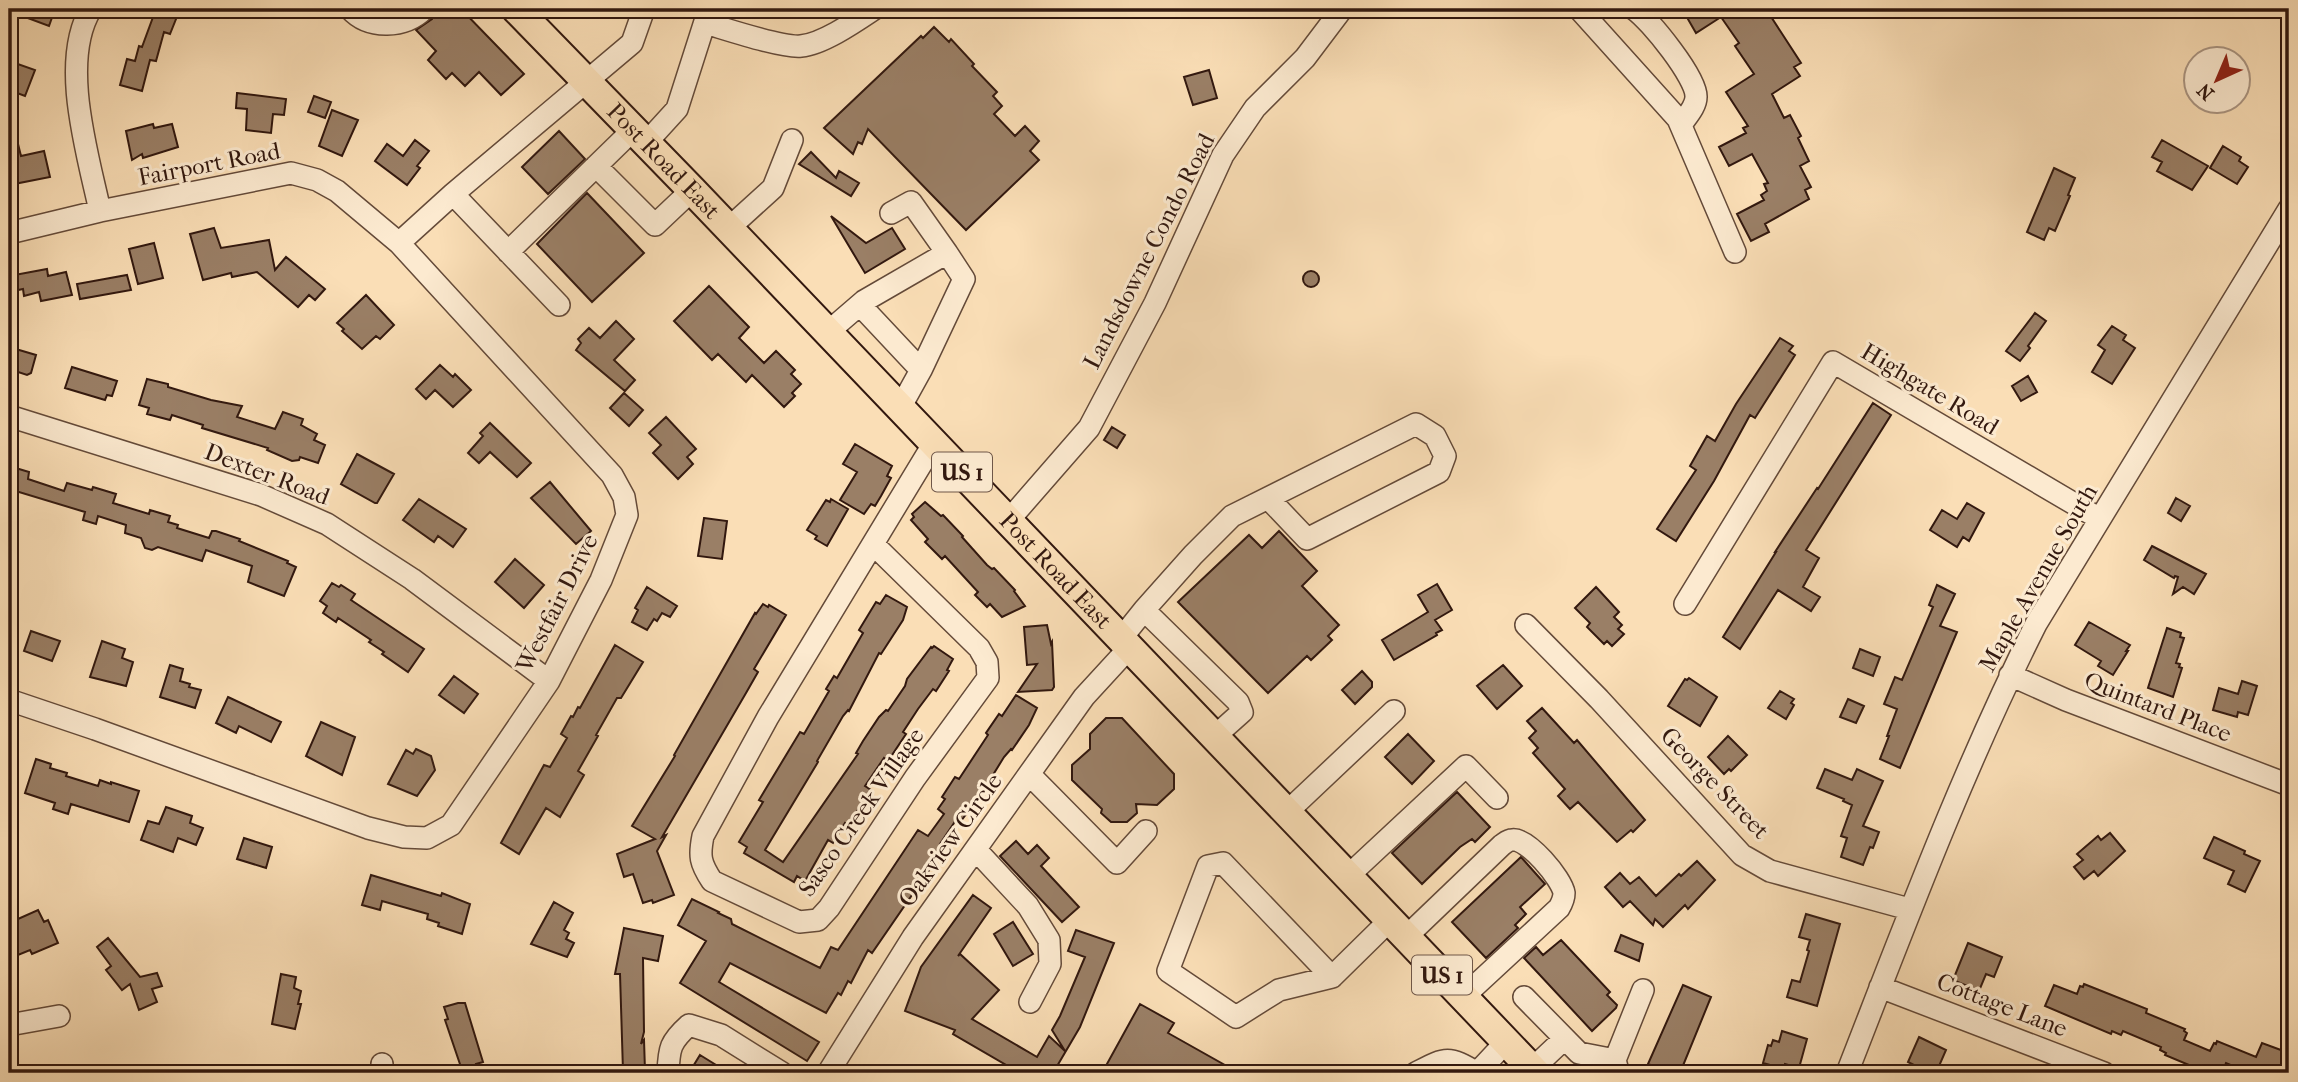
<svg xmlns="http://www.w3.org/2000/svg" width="2298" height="1082" font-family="'IM FELL French Canon',serif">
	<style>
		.building { fill: #9a7f66; stroke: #32180f; stroke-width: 2 }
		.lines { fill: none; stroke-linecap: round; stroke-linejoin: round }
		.minor-casing { stroke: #644a39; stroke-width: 24 }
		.major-casing { stroke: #32180f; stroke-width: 32 }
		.minor { stroke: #fcead0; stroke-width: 21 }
		.major { stroke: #fadeb6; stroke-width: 28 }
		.labels { text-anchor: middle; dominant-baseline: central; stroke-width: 6; stroke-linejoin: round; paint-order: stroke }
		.shield { fill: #fcead0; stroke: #6f5749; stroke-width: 2 }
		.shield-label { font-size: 23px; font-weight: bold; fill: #32180f }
		.street-label { font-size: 24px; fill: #32180f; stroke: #fcead0 }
	</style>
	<rect width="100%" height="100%" fill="#fadeb6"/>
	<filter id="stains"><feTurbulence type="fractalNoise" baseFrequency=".00286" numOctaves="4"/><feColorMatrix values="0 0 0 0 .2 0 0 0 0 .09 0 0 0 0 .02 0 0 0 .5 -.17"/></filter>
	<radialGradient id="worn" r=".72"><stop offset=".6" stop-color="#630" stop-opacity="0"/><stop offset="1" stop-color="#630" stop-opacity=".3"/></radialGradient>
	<!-- building -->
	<path class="building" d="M9,9H55L49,26L9,11Z
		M156,9H180L170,34L164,32L156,61L150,60L142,91L120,85L127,59L135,61L139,46L142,47Z
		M437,9H461L524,74L501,95L479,72L465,86L452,73L446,79L428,60L436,51L416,30L432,19Z
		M1694,9H1766L1801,63L1794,67L1800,76L1772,94L1784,118L1790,115L1801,136L1798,138L1809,161L1800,166L1811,187L1805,190L1809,199L1765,224L1769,232L1751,241L1737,214L1764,200L1761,195L1767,191L1764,184L1768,183L1752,154L1729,166L1719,147L1746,133L1743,128L1748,126L1726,92L1754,74L1735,46L1739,43L1721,17L1696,33L1685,14Z
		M934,27L949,42L951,39L974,64L972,66L997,92L993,96L1002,106L994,114L1015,136L1025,126L1039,141L1030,151L1039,160L966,230L868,129L862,144L858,142L853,154L824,128L921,36L923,38Z
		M12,62L35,70L25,96L9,90V72Z
		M1209,70L1217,98L1193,105L1184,77Z
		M237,93L286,99L284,115L273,114L271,133L246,130L247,109L236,108Z
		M314,96L331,102L325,118L308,112Z
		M332,110L358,120L342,156L319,146Z
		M153,124L154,128L172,124L178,147L143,158L142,154L132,160L126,131Z
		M14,128L21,156L44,151L50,177L14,184L9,170V129Z
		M559,131L585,159L548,194L522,167Z
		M415,140L429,151L417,166L420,168L407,185L375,161L387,144L403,156Z
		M2162,140L2208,166L2192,190L2157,171L2162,162L2152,157Z
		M2223,146L2241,157L2239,161L2248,167L2237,184L2210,168Z
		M811,152L836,178L839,171L859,183L851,196L799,164Z
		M2054,168L2075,178L2068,195L2070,196L2055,231L2049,228L2044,240L2027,232Z
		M587,193L644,253L592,302L537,244Z
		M831,216L866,243L892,228L905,249L865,273Z
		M214,228L221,248L269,240L275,270L286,257L325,289L315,300L309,295L298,307L257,272L232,277L231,273L203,280L190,234Z
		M154,243L163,278L138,284L129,249Z
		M47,269L48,276L66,272L72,295L41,301L39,292L24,296L23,289L9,292V276Z
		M1303 279a8 8 0 1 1 16 0a8 8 0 1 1-16 0Z
		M127,275L131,290L80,299L77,284Z
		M709,286L749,327L739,338L764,363L776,351L795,370L791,374L801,384L792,393L795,396L784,407L752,375L746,382L718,354L712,360L674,321Z
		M366,295L394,325L380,339L376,336L362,349L342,331L344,329L337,323Z
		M2035,313L2046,321L2028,346L2030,348L2020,361L2006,351Z
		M616,321L634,339L614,360L635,380L625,391L576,350L581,343L578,339L589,328L600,338Z
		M2112,326L2126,335L2123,340L2135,348L2112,384L2092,372L2105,350L2098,345Z
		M1780,338L1793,346L1789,351L1795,355L1755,418L1750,415L1714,481L1676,541L1657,529L1696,470L1690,466L1707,436L1715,441L1736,404Z
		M9,347L36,355L31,373L27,375L9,369Z
		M440,365L453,377L455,374L471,390L453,407L435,390L426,399L416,389Z
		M72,367L117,381L112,396L107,395L105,400L65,388Z
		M2028,376L2037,392L2021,401L2012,386Z
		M147,379L168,384V387L211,400L242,406L237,417L275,429L283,412L303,419L301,425L317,434L314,440L325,445L318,463L300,457L299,460L292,461L267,450L268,448L202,428L203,425L172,415L170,420L147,414L149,408L139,405Z
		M624,393L643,410L629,426L610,408Z
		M1873,403L1891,415L1806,550L1819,558L1803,587L1820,597L1811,611L1778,590L1740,649L1723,637L1776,552H1775L1817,488L1818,489Z
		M666,417L696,449L687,457L693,464L678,479L653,453L661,445L649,433Z
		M490,423L531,463L517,477L490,452L479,463L468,453L483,436L480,433Z
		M1112,427L1125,435L1117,448L1104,440Z
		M855,444L892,466L887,476L891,478L881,496L875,506L871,504L864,514L840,500L857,472L843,464Z
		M357,454L394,474L377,503H375L341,484Z
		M9,466L29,472L28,479L64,491L67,483L92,490L93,487L116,494L113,503L149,514L150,510L170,516L168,522L178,525L177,528L209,538L212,531H216L240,539L239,541L288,561L287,563L296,567L284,596L248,582L252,566L206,550L202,561L158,547L152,550L145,548L141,538L125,533L126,525L98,516L96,524L83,520L85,512L9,489Z
		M550,482L591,531L576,544L531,498Z
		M2176,498L2190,506L2181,521L2168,513Z
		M419,499L466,529L453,547L438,536L434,542L403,520Z
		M831,499L848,509L827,546L815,539L817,536L807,530L826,500L830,502Z
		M925,502L941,516L943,515L963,536L962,537L987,565L992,569L994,568L1015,590L1014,591L1025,606L1002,617L990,604L987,607L975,595L978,592L945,556L942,559L925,542L928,539L911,520L914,517L912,514Z
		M1967,503L1984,513L1969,541L1963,537L1957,547L1930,530L1942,510L1957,519Z
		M704,518L727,521L722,559L698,556Z
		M1279,531L1317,571L1302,586L1339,625L1328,636L1332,640L1311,660L1307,656L1268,693L1178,602L1249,535L1262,548Z
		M2152,546L2206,574L2194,594L2183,587L2173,594L2178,577L2175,576L2174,578L2144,560Z
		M515,559L544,585L524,608L495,582Z
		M332,583L339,587L341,585L355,594L351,600L424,649L408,672L382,654L384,652L369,642L371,640L338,618L336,622L323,613L327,606L320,601Z
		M1437,584L1452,610L1435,620L1442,630L1436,633L1437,635L1394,660L1382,640L1428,612L1418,595Z
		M1937,585L1955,594L1940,626L1957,632L1900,768L1880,759L1889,736H1887L1897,709L1884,704L1895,677L1902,680L1933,607L1929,605Z
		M647,587L677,606L670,617L662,613L657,621L654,619L647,630L632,622L638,610L635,608Z
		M1596,587L1619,612L1614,617L1622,625L1618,629L1624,634L1612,646L1607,641L1604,644L1587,627L1590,623L1575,608Z
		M886,595L907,607L903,620L881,654L879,653L849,711L848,710L843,716L817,761L818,762L765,850L783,862L858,754L856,753L863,741L879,717L886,710L888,711L905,686L907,679L931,647L932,648L934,646L953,659L947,670L949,671L936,691L933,689L918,709L903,732L906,734L888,761L884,758L865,786L871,790L848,825L845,823L833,843L828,840L805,881L797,876L794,882L744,853L747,847L739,842L763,802L759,800L800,732L804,734L829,691L826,689L834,676L837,678L863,633L859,630L876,602L880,604Z
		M763,604L768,607L769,605L786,615L754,669L758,672L746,693L662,837L666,835L657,851L674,895L653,903L652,900L643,903L633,874L624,877L617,854L655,839L632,826L675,756L674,755L755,613L756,614Z
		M2089,622L2130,645L2126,651H2128L2113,675L2098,666L2101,661L2075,645Z
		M1047,625L1051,644L1052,642L1054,687L1052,690L1018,692L1037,664L1027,665L1024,627Z
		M2167,628L2181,633L2180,637L2184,638L2176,663L2180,664L2179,667L2182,668L2173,697L2148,688Z
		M31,631L60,641L52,661L24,651Z
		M102,641L125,649L122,658L133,662L126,686L90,677Z
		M615,645L643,662L621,698H617L596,735L598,736L578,771L584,775L560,817L546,808L519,854L501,843L544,765L550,767L567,738L561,734L571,716L573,717L578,707L580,708Z
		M1860,649L1880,657L1873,676L1853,668Z
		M170,665L183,669L180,681L190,684L189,687L201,690L195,708L160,697Z
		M1503,665L1522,686L1497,709L1477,686Z
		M1362,671L1372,682V687L1355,704L1342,690Z
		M454,676L478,694L464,713L439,695Z
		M1689,678L1717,697L1700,726L1668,706L1685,679L1687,680Z
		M2242,681L2257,686L2248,715L2238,712L2237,717L2213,710L2219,688L2238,694Z
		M1780,691L1794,699L1791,703L1794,705L1786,719L1768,708Z
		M1016,695L1037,708L1029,725L1012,750L1011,749L1004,757L969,814L967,813L961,821L956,820L940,844L945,847L872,953L868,950L851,983L848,981L841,995L838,993L826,1013L730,963L719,982L819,1042L807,1061L680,983L706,941L678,925L692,899L719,912L718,913L731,919L732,924L820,968L831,947L838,950L918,830L928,836L944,814L938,809L945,799L942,797L955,777L959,779L988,735L986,733L999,714L1002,716Z
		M228,697L281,722L271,742L239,726L236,733L216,723Z
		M1848,699L1864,706L1856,723L1840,717Z
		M1542,708L1574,743L1577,740L1645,820L1633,832L1631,830L1617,842L1578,802L1570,809L1558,796L1565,789L1533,753L1538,748L1529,738L1536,731L1527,721Z
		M1106,718H1122L1174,774V789L1157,805L1136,804L1137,813L1127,822H1111L1101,813L1102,809L1072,780V765L1090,749V734Z
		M321,722L355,737L342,775L306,756Z
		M1408,734L1434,761L1412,784L1385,757Z
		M1728,736L1747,755L1731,771L1729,769L1724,774L1708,757Z
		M416,749L431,756L435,770L417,796L388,784L406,750L413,754Z
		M36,759L51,764L50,768L67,773L66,776L98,786L100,780L111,784V782L139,791L129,822L71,804L68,814L53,809L55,803L25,793Z
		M1825,769L1852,780L1857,769L1883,781L1863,826L1879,832L1873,848L1870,847L1863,865L1841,857L1847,838L1841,836L1852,805L1843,801L1844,799L1817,788Z
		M1457,792L1490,827L1475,842L1472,839L1460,847L1422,884L1392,853Z
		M166,807L192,816L190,823L203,828L196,845L178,838L173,852L141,840L148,821L159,824Z
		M2110,833L2125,851L2098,876L2094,871L2084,879L2074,867L2083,860L2077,854L2098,836L2101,840Z
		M2214,837L2245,851L2244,854L2260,861L2245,892L2228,884L2234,871L2204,858Z
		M244,838L272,847L266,868L237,859Z
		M1016,841L1028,854L1037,845L1049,858L1041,866L1079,907L1062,922L1000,856Z
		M1521,857L1545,884L1520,907L1526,914L1515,925L1518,928L1486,958L1452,922Z
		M1697,861L1715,880L1688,909L1685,905L1663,927L1655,919L1653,925L1630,901L1623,907L1605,887L1620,873L1630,884L1639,877L1656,896L1679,874L1681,876Z
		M371,875L441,896L442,893L470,904L462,934L438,926L439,923L427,919L428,914L382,901L380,910L362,905Z
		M973,895L991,908L958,956L960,954L999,990L972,1019L1037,1057L1049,1036L1065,1051L1052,1030L1060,1016L1085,957L1068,951L1076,930L1114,943L1080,1027L1053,1073H1020L953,1034L955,1030L905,1011L921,967Z
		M554,902L573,913L564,930L569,933L566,939L574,943L567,957L531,944Z
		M38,910L44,922L48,920L58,943L32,954L30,950L18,955L13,945L9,947V923Z
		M1806,914L1840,924L1817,1006L1787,997L1792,980L1800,982L1809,951L1807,950L1810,940L1799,937Z
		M1013,922L1033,954L1013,966L994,934Z
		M624,928L663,936L658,961L643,958L644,1032L641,1044L644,1040L645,1071H623L620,974H615Z
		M1621,935L1643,944L1639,961L1615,951Z
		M108,938L140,977L157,973L162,986L152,989L157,1002L139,1010L130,984L122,990L106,970L111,966L97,947Z
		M1561,940L1610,992L1607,995L1617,1005L1616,1008L1592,1031L1524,958L1536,947L1543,955Z
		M1968,943L2002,957L1994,977L1986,974L1979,991L1953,980Z
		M281,974L296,977L294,988L301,991L298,1004H301L295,1029L272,1024Z
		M2084,984L2147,1009L2146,1013L2185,1029L2184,1031L2187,1033L2184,1040L2210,1051L2214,1043L2216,1044L2217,1041L2256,1057L2262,1043L2289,1053V1073H2250L2226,1063L2222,1073H2208L2165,1055L2166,1053L2160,1050L2161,1047L2123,1031L2121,1035L2112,1031L2111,1034L2045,1006L2054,985L2077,994L2080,986L2083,987Z
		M1683,985L1711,997L1680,1073H1670L1648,1064Z
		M458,1003H465L483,1062L476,1064L477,1068L463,1073L445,1020L448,1019L444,1007Z
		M1140,1004L1174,1023L1168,1033L1239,1073H1102Z
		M1782,1031L1807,1039L1799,1068L1785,1064L1784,1069L1763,1063L1768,1045L1771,1046L1773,1040L1779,1042Z
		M1919,1037L1946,1050L1936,1073H1913L1916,1066L1908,1062Z
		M700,1055L729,1073H689Z"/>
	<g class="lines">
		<!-- minor casing -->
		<g class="minor-casing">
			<path id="minor" d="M91,9C59,61 88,155 100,211
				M350,9C369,30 405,28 424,9
				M1579,9L1678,119L1735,252
				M1634,9C1650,20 1697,78 1696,97C1696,107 1686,117 1681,125
				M705,23C726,29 782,48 801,46C823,44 856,21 874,9
				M646,143L677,109L709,9
				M596,166L655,225L692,190
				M453,194L559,305
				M891,213L911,202L947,253
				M729,228L773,188L792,140
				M9,233L100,211L291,173L317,180L337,191L399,243L612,475L624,497L627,515L601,580L549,681L451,825L427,838L404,837L368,828L95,729L9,700
				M399,243L453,194L632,43L644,9
				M508,252L633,130
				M828,332L864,301L947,253L964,279L921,370L860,305
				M900,408L921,370
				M9,416L261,495L327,524L412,579L549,681
				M1008,521L1089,428L1155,303L1223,155L1255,108L1305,58L1342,9
				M873,544L979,648L987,662L988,678L915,778L829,908L818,920L799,922L712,881C700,863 699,856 703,836L768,717L934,443
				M1685,604L1833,362L2100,519
				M1144,610L1193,555L1232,516L1416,424L1435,436L1445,456L1439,472L1307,539L1268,498
				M1526,625L1599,699L1742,855L1770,871L1909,909
				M1120,640L1144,610L1238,702L1242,712L1214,737
				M2010,675L2066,700L2289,785
				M1030,775L1117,863L1146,831
				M1287,812L1394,711
				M976,850L1028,906L1049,940L1050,964L1030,1002
				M1348,876L1466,766L1497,798
				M1406,937L1502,845C1505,843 1508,840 1512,840C1527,837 1562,879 1564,893C1564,899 1562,903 1559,908L1463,997
				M1332,977L1279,990L1236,1017L1168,971L1208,866L1223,863L1332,977L1390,920
				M1880,987L2104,1073
				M1524,997L1579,1053L1615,1060
				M9,1025L59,1016
				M382,1064V1073
				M1618,1071L1615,1060L1643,990
				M668,1073C669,1048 670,1042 689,1025L721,1035L782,1073
				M828,1073L913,937L1084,697L1129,648
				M1416,1073C1445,1058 1448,1055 1477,1073
				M1477,1073L1506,1042
				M1528,1073L1564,1039
				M1847,1073C1906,922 1963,769 2036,624L2289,209"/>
		</g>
		<!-- major casing -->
		<g class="major-casing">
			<g id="major">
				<path id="s1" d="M516,9L692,190L1536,1073"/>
			</g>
		</g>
		<!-- minor -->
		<use href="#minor" class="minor"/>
		<!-- major -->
		<use href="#major" class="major"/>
	</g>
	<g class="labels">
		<!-- shield labels -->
		<g class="shield">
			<rect x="932" y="452.5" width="60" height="39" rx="5"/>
			<rect x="1412" y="955.5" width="60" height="39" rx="5"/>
		</g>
		<g class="shield-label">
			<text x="962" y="472">US 1</text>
			<text x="1442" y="975">US 1</text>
		</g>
		<!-- street labels -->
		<g class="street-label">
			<text stroke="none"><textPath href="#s1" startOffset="212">Post Road East</textPath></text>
			<text transform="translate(209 164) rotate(-11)">Fairport Road</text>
			<text transform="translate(1149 251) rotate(-63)">Landsdowne Condo Road</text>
			<text transform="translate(1930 389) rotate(31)">Highgate Road</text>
			<text transform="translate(267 474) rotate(21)">Dexter Road</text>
			<text stroke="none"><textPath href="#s1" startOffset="779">Post Road East</textPath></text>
			<text transform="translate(2038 578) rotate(-60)">Maple Avenue South</text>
			<text transform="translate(557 603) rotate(-63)">Westfair Drive</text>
			<text transform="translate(2158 707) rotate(21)">Quintard Place</text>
			<text transform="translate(1715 783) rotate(46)">George Street</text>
			<text transform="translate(861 812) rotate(-55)">Sasco Creek Village</text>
			<text transform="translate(950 840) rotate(-54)">Oakview Circle</text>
			<text transform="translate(2002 1005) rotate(21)">Cottage Lane</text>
		</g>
	</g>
	<!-- margin -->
	<rect width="2298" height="1082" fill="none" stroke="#fadeb6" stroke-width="35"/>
	<rect x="10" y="10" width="2277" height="1061" fill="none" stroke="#32180f" stroke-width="3.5"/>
	<rect x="18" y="18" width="2263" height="1047" fill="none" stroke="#32180f" stroke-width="2"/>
	<!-- north arrow -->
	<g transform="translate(2217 80) rotate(224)"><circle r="33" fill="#fcead0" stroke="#ab9683" stroke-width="2"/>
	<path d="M0-5L12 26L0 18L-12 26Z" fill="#8f2418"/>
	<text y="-10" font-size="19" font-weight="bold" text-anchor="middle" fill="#32180f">N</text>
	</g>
	<rect width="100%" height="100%" filter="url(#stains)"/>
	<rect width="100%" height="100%" fill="url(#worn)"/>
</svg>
